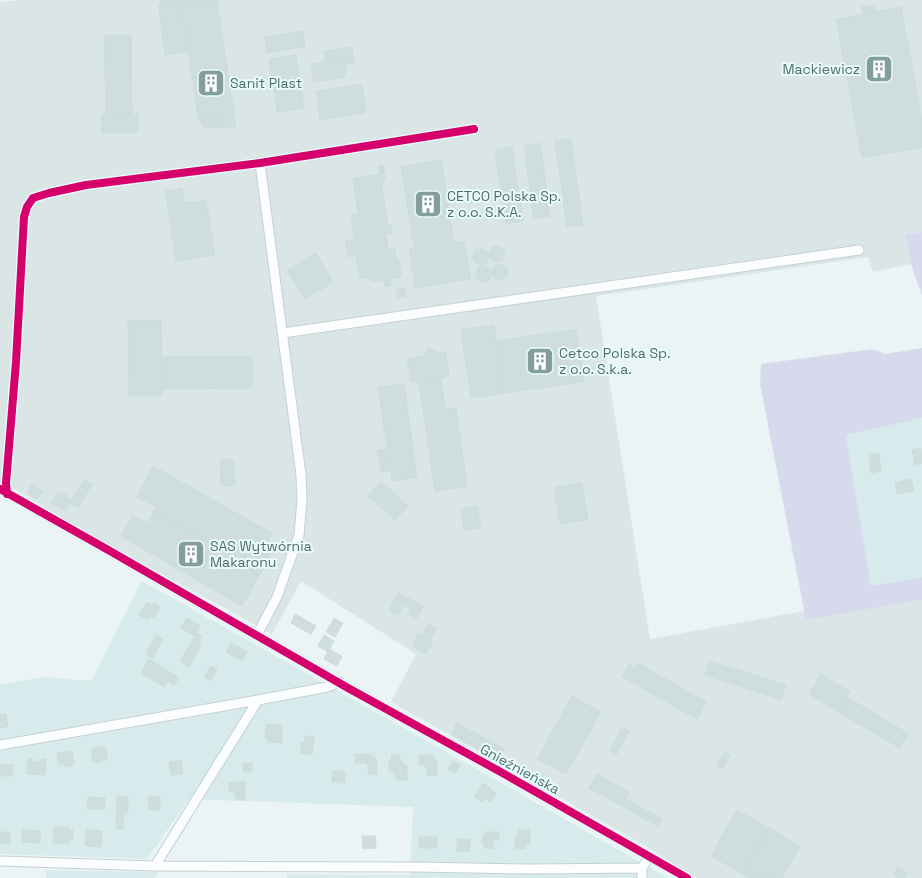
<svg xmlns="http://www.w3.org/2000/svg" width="922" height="878" font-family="'Space Grotesk',sans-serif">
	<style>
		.residential { fill: #d7ebec }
		.industrial { fill: #d9e6e5 }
		.green { fill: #d7daed }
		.building { fill: #cfdddc; stroke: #ccdddc }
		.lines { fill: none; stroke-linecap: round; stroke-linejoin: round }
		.minor-casing { stroke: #c6d1d1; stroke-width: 11 }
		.minor { stroke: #fcfdfe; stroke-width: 9 }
		.cycleway-casing { stroke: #eafbfd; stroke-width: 11 }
		.cycleway { stroke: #d6006c; stroke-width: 8 }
		.labels { text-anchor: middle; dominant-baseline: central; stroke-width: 4; stroke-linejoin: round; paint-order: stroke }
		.poi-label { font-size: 14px; fill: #4d706b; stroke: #eafbfd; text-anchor: start }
		.street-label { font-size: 14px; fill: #4d706b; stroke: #eafbfd }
	</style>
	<rect width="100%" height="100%" fill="#eaf4f5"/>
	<!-- residential -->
	<path class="residential" d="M922,418V577L871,586L846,434Z
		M142,581L443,750L668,878H287V874L410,875L413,807L189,799L147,859L0,854V685L43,677L91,681Z
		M46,870L159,872L155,878H46Z"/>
	<!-- industrial -->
	<path class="industrial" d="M20,0H922V232L905,236L911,264L873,272L868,257L596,296L650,639L804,611L806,620L922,600V878H696L649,848L391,702L416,654L301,581L272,634L104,543L0,480V2Z"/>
	<!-- green -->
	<path class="green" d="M922,232V296L911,264L905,235Z
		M922,348V418L846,435L871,586L922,577V600L806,620L760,384L761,364L873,349L885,354Z"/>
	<!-- building -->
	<path class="building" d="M160,0H184H181L188,52L165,55L158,3H161Z
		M181,0H217L236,126L224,128L222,114L198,118Z
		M874,5L875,11L863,13L861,7Z
		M901,7L922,119V147L862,158L836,19Z
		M303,31L305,47L267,53L265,37Z
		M104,35H131L132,115H106Z
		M352,47L354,63L345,64L344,59L325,62L324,51Z
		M296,55L304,108L277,112L269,59Z
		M344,59L346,77L314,82L311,64Z
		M362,84L366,113L320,120L316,91Z
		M138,114V132L102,133V115Z
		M222,114L224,128H205L198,118Z
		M571,139L583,225L567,227L555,141Z
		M540,143L550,216L534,219L524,146Z
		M512,147L523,221L506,224L495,150Z
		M441,160L454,242L464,241L471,279L415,288L409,248H414L401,167Z
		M383,165L386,181L381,182L388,226L391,225L392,233L386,234L388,250L395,249L397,262L399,261L402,277L390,279L391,286L385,287L383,280L371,282L370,278L360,279L356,255L348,257L345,241L355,239L351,215L358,214L353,178L380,174L378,166Z
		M182,188L185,203L206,200L215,255L176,261L165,191Z
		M489 254a8 8 0 1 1 16 0a8 8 0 1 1-16 0Z
		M473 257a8 8 0 1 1 16 0a8 8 0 1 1-16 0Z
		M316,253L333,282L305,299L287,270Z
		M492 272a8 8 0 1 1 16 0a8 8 0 1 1-16 0Z
		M476 274a8 8 0 1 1 16 0a8 8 0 1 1-16 0Z
		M405,288L406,297L397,298L396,290Z
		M128,320H161L162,396H129Z
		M494,325L504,393L471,398L461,330Z
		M576,329L584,382L504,393L496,341Z
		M429,347L439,353L446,352L449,376L441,379L419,382H411L407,358L423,356Z
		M252,356V388L162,389L161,357Z
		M441,379L445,409L456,408L467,486L435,491L419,382Z
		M404,384L417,478L392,481L378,387Z
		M921,448L922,463L915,465L912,450Z
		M387,449L390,470L381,472L377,450Z
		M879,453L880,462L870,463L869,454Z
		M233,459L235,485L221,486L220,460Z
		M880,462L881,471L871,473L870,463Z
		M153,466L272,533L264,549L271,553L261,573L154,511L156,507L137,497Z
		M84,479L92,484L78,508L70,503Z
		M911,479L914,491L897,494L895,483Z
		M381,481L408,506L395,520L368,496Z
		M582,483L588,520L560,524L554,487Z
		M32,484L43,491L37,499L27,493Z
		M62,492L68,495L66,497L71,500L65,511L51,503L57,493L61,495Z
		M477,506L481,528L464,531L461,509Z
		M154,511L261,573L242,606L121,536L133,515L147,523Z
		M398,593L423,606L417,618L408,614L411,609L403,605L398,615L389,611Z
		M147,602L153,606L154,603L160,607L153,618L150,616L148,620L139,615Z
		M295,614L316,626L311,634L291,623Z
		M187,618L200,626L195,636L181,628Z
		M334,618L343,623L335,637L326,632Z
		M429,624L437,628L430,639L422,635Z
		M197,633L202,636L198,644L201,645L189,667L180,661Z
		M418,634L433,642L426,654L412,646Z
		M156,635L163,639L153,658L146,654Z
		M324,635L334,641L328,652L318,646Z
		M231,643L237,646L231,655L226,652Z
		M237,646L247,652L242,661L231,655Z
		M329,649L342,656L337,666L324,659Z
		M149,659L179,678L174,685L168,681L164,687L141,673Z
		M710,661L786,685L781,700L705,675Z
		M638,663L706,702L697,719L628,680Z
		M629,664L635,668L628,680L622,677Z
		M211,666L217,670L211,681L204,677Z
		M821,674L850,692L838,712L809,694Z
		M572,696L601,712L566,774L537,759Z
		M847,697L909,734L900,748L838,712Z
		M6,714L8,726L0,728V715Z
		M457,723L504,749L498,760L451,734Z
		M266,724H279V726H282V743L268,742V739H265V733H266Z
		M622,727L629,731L616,755L610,751Z
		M305,736H314L312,754H301V743H305Z
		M96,747H105V751H107V760H101L100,763L92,762V749H96Z
		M72,751L74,762H73V766L65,767V763L59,765L57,753Z
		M725,752L730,755L723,769L717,766Z
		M355,754H371L377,760V774H368V766L365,763H355Z
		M391,755H400V761H402L407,767V780H396V776L393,772L389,771V761H391Z
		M419,755H432L437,761V775H427V768L424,765H419Z
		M28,759H33V762H41V759H46L45,775L27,774Z
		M181,760L183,774L171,775L169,762Z
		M453,761L460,765L455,773L448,769Z
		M243,763H252V772H243Z
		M0,764L13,765L12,776H1Z
		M332,771H345V782H341L340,784H338L337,782H332Z
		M597,774L629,792L622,806L589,788Z
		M229,782H245V800H236V795L232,791H229Z
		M483,783L491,788L490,790L496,793L491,802L485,798L483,802L474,797Z
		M117,796L128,797V812H124L123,829H116Z
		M160,796V810H149L148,797Z
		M88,797L105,798V809H87Z
		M626,799L662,819L658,826L622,806Z
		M737,810L769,828L743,874L711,856Z
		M54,827H69V830H73V840H69L68,844L53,843Z
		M769,828L800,846L782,878H750L743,874Z
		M23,830L40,831V838H41L40,843L22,842Z
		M86,830L102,831L101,847L85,846Z
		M518,830H530L529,845H525V849L515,848V837H518Z
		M0,832H10V844H5V843H1L0,844Z
		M485,832H499V840H493V849L484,848V843H482L483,836H484Z
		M362,836H375L376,848L363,849Z
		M419,837H437V848H419Z
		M457,839H470V851H457Z
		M898,867L908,873L905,878H899L893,875Z"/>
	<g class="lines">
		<!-- minor casing -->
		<g class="minor-casing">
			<path id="minor" d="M283,333L859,250
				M0,489L110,551L348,688L499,771L687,878
				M7,494L6,483L16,362L24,217L27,207L33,198L49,193L86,185L260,163L474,129
				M257,635L277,597L299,535L302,500L301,475L260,163
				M0,745L258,700L327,687L340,682
				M0,861L155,866L416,867L529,869L642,868
				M155,866L258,700
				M642,878V868L645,863"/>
		</g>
		<!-- minor -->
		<use href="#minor" class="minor"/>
		<!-- cycleway casing -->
		<g class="cycleway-casing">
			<path id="cycleway" d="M0,489L110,551L348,688L499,771L687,878
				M7,494L6,483L16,362L24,217L27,207L33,198L49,193L86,185L260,163L474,129"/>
		</g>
		<!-- cycleway -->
		<use href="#cycleway" class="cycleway"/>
	</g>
	<!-- icons -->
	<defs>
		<g id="building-square" transform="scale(1.4375)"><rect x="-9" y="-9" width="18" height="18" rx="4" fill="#849e9b" stroke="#eafbfd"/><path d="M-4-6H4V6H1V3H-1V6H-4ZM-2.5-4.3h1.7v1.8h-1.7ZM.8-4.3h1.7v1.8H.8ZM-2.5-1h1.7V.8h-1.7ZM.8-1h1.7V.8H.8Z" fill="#fff"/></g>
	</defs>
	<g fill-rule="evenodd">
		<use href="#building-square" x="879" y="69"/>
		<use href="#building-square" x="211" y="83"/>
		<use href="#building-square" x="428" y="204"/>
		<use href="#building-square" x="540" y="361"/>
		<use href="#building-square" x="191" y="554"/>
	</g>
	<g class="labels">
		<!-- poi labels -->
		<g class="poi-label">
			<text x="860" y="69" text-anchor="end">Mackiewicz</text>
			<text x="230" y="83">Sanit Plast</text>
			<text x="447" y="196">CETCO Polska Sp.<tspan x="447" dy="16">z o.o. S.K.A.</tspan></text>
			<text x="559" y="353">Cetco Polska Sp.<tspan x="559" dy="16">z o.o. S.k.a.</tspan></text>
			<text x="210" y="546">SAS Wytwórnia<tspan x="210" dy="16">Makaronu</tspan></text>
		</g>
		<!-- street labels -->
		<g class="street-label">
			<text transform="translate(520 769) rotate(29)">Gnieźnieńska</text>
		</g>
	</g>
</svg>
